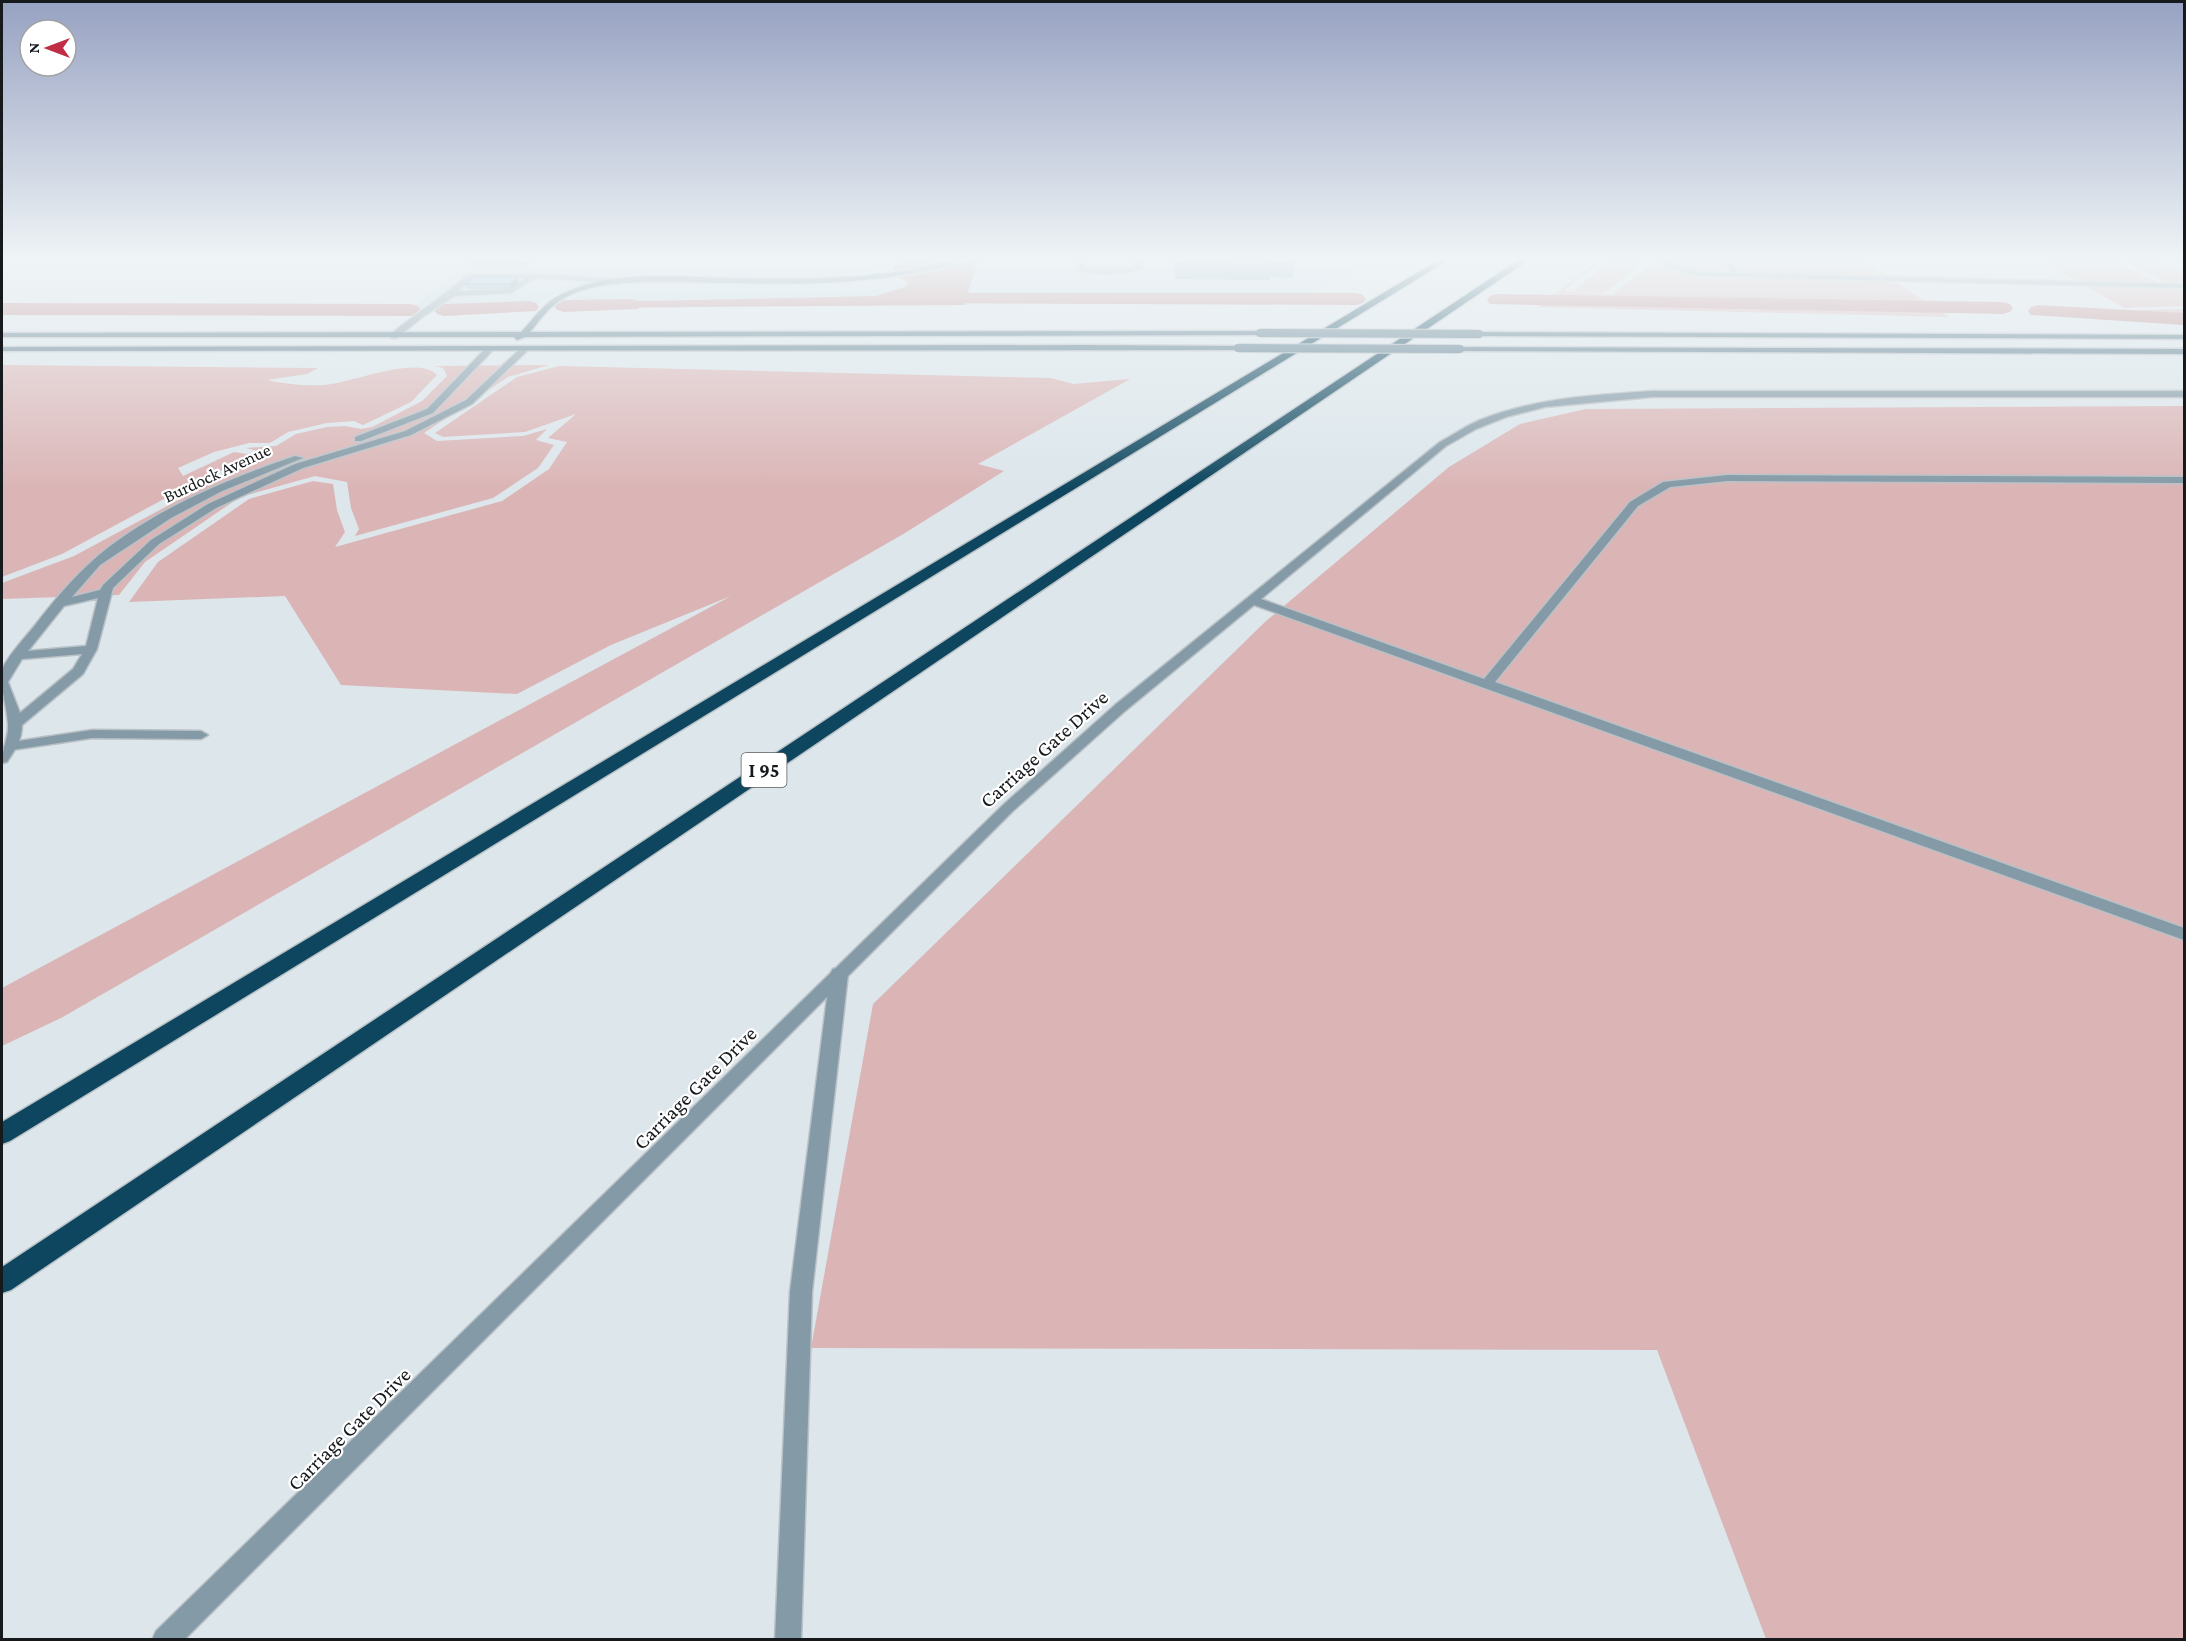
<svg xmlns="http://www.w3.org/2000/svg" width="2186" height="1641" font-family="'Crimson Pro',serif">
	<style>
		.built { fill: #cadbe5 }
		.green { fill: #dbb5b6 }
		.water { fill: #bf8789 }
		.lines { fill: none; stroke-linecap: round; stroke-linejoin: round }
		.canal { fill: #bf8789; fill-rule: evenodd }
		.lane-casing { stroke: #b9c1c6; stroke-width: 3 }
		.street-casing { stroke: #b9c1c6; stroke-width: 3 }
		.secondary-casing { stroke: #b9c1c6; stroke-width: 3 }
		.highway-casing { stroke: #b9c1c6; stroke-width: 3 }
		.lane { fill: #849aa6; fill-rule: evenodd }
		.street { fill: #849aa6; fill-rule: evenodd }
		.secondary { fill: #557688; fill-rule: evenodd }
		.highway { fill: #0d465e; fill-rule: evenodd }
		.secondary-bridge-casing { stroke: #b9c1c6; stroke-width: 10; stroke-linecap: butt }
		.secondary-bridge { stroke: #557688; stroke-width: 8 }
		.wall { fill: #78a5be }
		.shaded-wall { fill: #61869b }
		.building { fill: #8bc0dd; stroke: #61869b; stroke-width: 1.5 }
		.labels { text-anchor: middle; dominant-baseline: central; stroke-width: 4.5; stroke-linejoin: round; paint-order: stroke }
		.far-street-label { font-size: 18px; fill: #171a1c; stroke: #fff }
		.shield { fill: #fff; stroke: #5d5f60; stroke-width: 1.5 }
		.shield-label { font-size: 20px; font-weight: bold; fill: #171a1c }
		.street-label { font-size: 21px; fill: #171a1c; stroke: #fff }
	</style>
	<rect width="100%" height="100%" fill="#dce6eb"/>
	<!-- built -->
	<path class="built" d="M475,259H547L538,268L542,270L893,271L794,277L619,278L594,282L564,291L547,298L534,308L409,310Z
		M978,259H1377L1295,302L964,305Z
		M899,277L909,283L904,287L876,296L596,302L579,304L575,308H556L579,294L620,284L793,283Z"/>
	<!-- green -->
	<path class="green" d="M1600,259H1603L1564,291L1612,295L1658,259H1861L1949,317L1538,307Z
		M1613,259H1648L1603,294L1573,291Z
		M2038,259H2111L2170,289L2184,291V306L2124,308Z
		M2119,259H2155L2184,273V289L2176,288Z
		M2184,309V324L2156,322L2137,310Z
		M2,365L318,368L307,374L267,380C284,384 305,386 323,385C351,384 417,354 437,375L411,402L363,425L354,421L327,423L288,432L270,443H249L214,452L178,468L183,476L234,452L253,455L177,492L62,554L2,577Z
		M549,365L508,377L424,433L437,441L523,436L547,429L536,440L554,445L538,468L493,498L355,536L359,529L351,508L347,482L315,476L240,497L145,562L119,595L2,599V583L74,556L266,453L246,448L276,446L296,434L327,427L345,426L361,429L372,427L422,401L447,376L443,368L435,366Z
		M559,366L1051,378L1073,384L1130,379L978,464L1004,471L905,533L61,1018L2,1046V988L731,596L611,645L517,694L341,685L285,596L129,602L158,562L249,499L313,481L333,484L337,510L345,532L335,547L502,501L549,469L567,442L548,438L576,414L525,432L443,437L435,433L517,377Z
		M2184,406V1639H1766L1657,1350L811,1348L873,1004L1266,621L1449,467L1520,424L1586,409Z"/>
	<!-- water -->
	<path class="water" d="M972,259H978L964,305L575,308L579,304L596,302L876,296L904,287L909,283L899,277L941,270Z"/>
	<g class="lines">
		<!-- canal -->
		<path class="canal" d="M909,259H934C926,268 907,276 895,273L893,269L895,265Z
			M911,293H1356L1363,295L1366,299L1363,303L1356,305L904,303L901,299L904,295Z
			M1497,294L2003,302L2010,304L2013,308L2010,312L2003,314L1490,304L1487,300L1490,296Z
			M631,299L638,301L641,305L638,309L564,312L557,310L554,306L557,302L564,300Z
			M529,301L536,303L539,307L536,311L444,316L437,314L434,310L437,306L444,304Z
			M2,303L411,304L418,306L421,310L418,314L411,316L2,315Z
			M2038,305L2184,313V325L2031,315L2028,311L2031,307Z"/>
		<!-- lane casing -->
		<g class="lane-casing">
			<path id="lane" d="M1078,259H1086L1085,268H1133L1135,259H1143V267C1133,276 1089,276 1077,270Z
				M1729,259H1736L1732,264L1741,277H1735L1724,264Z
				M467,274H535L619,279L623,281L619,283L536,278L511,293L454,296L421,318L397,338H391V334C416,313 444,297 467,274ZM472,278H526L509,289L459,291Z
				M92,730L201,731L208,735L201,739L92,738L12,750L5,746L12,742Z
				M839,968L845,969L848,974L812,1292L801,1640H775L790,1292L830,974L833,969Z"/>
		</g>
		<!-- street casing -->
		<g class="street-casing">
			<path id="street" d="M1667,259H1674L1671,263L1699,272L2184,284V288L1698,276L1663,266Z
				M486,348L493,350L433,413L361,441H355V437L427,409Z
				M521,348L528,350L472,404L411,435L303,468L216,508L159,544L113,588L97,649L83,674L22,725C22,740 15,750 7,762L2,763C2,747 9,738 8,724C7,706 0,688 2,670C8,655 25,638 36,624C52,603 70,581 90,563C143,514 227,479 295,456L303,458L222,491L171,518L100,565L72,597L100,590L103,585L151,540L208,504L295,464L405,431L466,400ZM98,598L86,646L28,651L64,606ZM82,654L73,669L20,713L8,682L22,659Z
				M1652,391H2184V397H1652L1545,407L1506,417L1476,429L1446,446L1261,599L1484,679L1630,502L1663,482L1727,475L2184,477V483L1727,481L1670,487L1638,506L1495,682L2184,928V940L1254,605L1125,711L1013,811L184,1640H152L156,1631L1003,805L1115,705L1440,442C1453,435 1466,426 1480,420C1535,398 1594,395 1652,391Z"/>
		</g>
		<!-- secondary casing -->
		<g class="secondary-casing">
			<path id="secondary" d="M951,259H963C950,267 931,270 915,273C837,288 757,283 678,282C640,282 600,280 566,297C549,306 541,319 530,332L1260,331L1264,333L1260,335L525,337L517,340L514,337H2V333L521,332C534,319 542,304 560,295C610,269 675,277 730,278C805,279 879,281 951,259Z
				M1476,332L2184,335V339L1479,336H1476Z
				M1084,345L1238,346L1242,348L1238,350L2,351V347Z
				M1457,347L2184,349V354L1460,351H1457Z"/>
		</g>
		<!-- highway casing -->
		<g class="highway-casing">
			<path id="highway" d="M1440,259H1450L10,1141L2,1144V1122Z
				M1520,259H1530L11,1290L2,1293V1267Z"/>
		</g>
		<!-- lane -->
		<use href="#lane" class="lane"/>
		<!-- street -->
		<use href="#street" class="street"/>
		<!-- secondary -->
		<use href="#secondary" class="secondary"/>
		<!-- highway -->
		<use href="#highway" class="highway"/>
		<!-- secondary-bridge casing -->
		<g class="secondary-bridge-casing">
			<path id="secondary-bridge" d="M1260,333L1479,334
				M1238,348L1460,349"/>
		</g>
		<!-- secondary-bridge -->
		<use href="#secondary-bridge" class="secondary-bridge"/>
	</g>
	<!-- wall -->
	<path class="wall" d="M469,259H532L524,266H471Z
		M1173,259H1293L1294,262L1293,278L1270,277V280L1176,279Z
		M517,277L519,283L511,289H467L465,284Z"/>
	<!-- shaded-wall -->
	<path class="shaded-wall" d="M522,259H532L524,266Z
		M517,277L519,283L511,289L510,284Z"/>
	<!-- building -->
	<path class="building" d="M1176,259H1293L1294,262H1271V265L1177,264Z
		M474,277H517L510,284H465Z"/>
	<!-- sky -->
	<linearGradient id="sky" x2="0" y2="1"><stop stop-color="#97a2c2"/><stop offset="0.53" stop-color="#eff4f6"/><stop offset="1" stop-color="#eff4f6" stop-opacity="0"/></linearGradient>
	<rect width="2186" height="489" fill="url(#sky)"/>
	<g class="labels">
		<!-- far-street labels -->
		<g class="far-street-label">
			<text transform="translate(217 473) rotate(-25)">Burdock Avenue</text>
		</g>
		<!-- shield labels -->
		<rect class="shield" x="741.5" y="753" width="45" height="34" rx="4.5"/>
		<g class="shield-label">
			<text x="764" y="770">I 95</text>
		</g>
		<!-- street labels -->
		<g class="street-label">
			<text transform="translate(1044 749) rotate(-42)">Carriage Gate Drive</text>
			<text transform="translate(695 1088) rotate(-45)">Carriage Gate Drive</text>
			<text transform="translate(349 1429) rotate(-45)">Carriage Gate Drive</text>
		</g>
	</g>
	<!-- border -->
	<rect width="2186" height="1641" fill="none" stroke="#171a1c" stroke-width="6"/>
	<!-- north arrow -->
	<g transform="translate(48 48) rotate(270)"><circle r="28" fill="#ffffff" stroke="#a2a3a4" stroke-width="1.5"/>
	<path d="M0-4.5L10 22L0 15L-10 22Z" fill="#bf2e46"/>
	<text y="-9" font-size="16" font-weight="bold" text-anchor="middle" fill="#171a1c">N</text>
	</g>
</svg>
